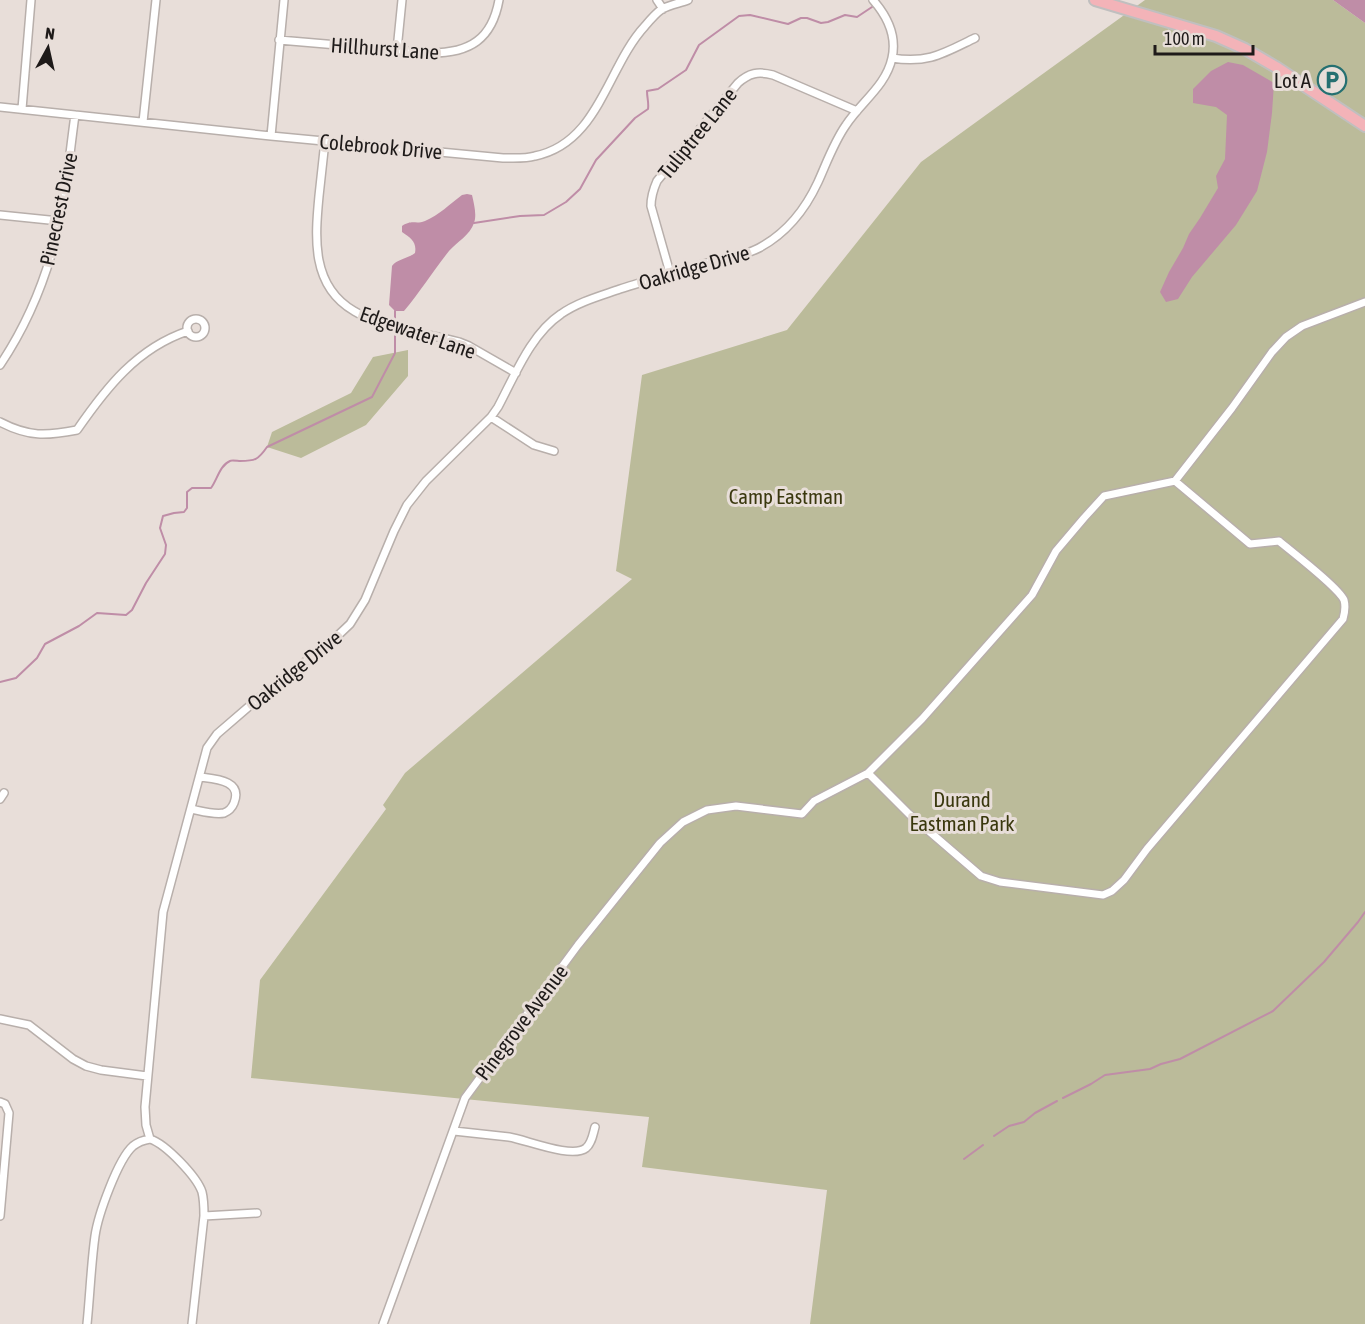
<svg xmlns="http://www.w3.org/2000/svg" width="1365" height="1324" font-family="'Asap Condensed',sans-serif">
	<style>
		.green { fill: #bbbb9a }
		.water { fill: #bf8da7 }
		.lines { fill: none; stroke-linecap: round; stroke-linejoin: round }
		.stream { stroke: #bf8da7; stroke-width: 2 }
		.minor-casing { stroke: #b8afab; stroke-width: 10 }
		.primary-casing { stroke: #c0bfbf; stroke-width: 14 }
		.minor { stroke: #fff; stroke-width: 7 }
		.primary { stroke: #f3b3b8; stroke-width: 10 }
		.labels { text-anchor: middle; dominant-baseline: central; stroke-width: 6; stroke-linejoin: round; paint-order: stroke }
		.street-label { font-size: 21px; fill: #1e1a19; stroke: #e8ded9 }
		.poi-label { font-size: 21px; fill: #1e1a19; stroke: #e8ded9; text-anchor: end }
		.park-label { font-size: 21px; fill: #3a380e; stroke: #e8ded9 }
	</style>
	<rect width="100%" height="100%" fill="#e8ded9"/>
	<!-- green -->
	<path class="green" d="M1145,0H1333L1365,23V1324H810L827,1190L642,1167L649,1117L251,1078L260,980L386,809L383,805L405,773L632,579L616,571L642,375L787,330L921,162Z
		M408,350V376L366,425L301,458L267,447L272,432L351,393L373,357Z"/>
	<!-- water -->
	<path class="water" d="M1333,0H1365V23Z
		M1228,62L1243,65L1274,83L1272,113L1267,152L1257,191L1236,225L1192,277L1178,299L1166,302L1160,292L1169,272L1183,248L1189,234L1200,218L1218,188L1216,176L1225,159L1227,115L1216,107L1193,103V89L1211,71Z
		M467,194L472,195C474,204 477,215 474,223C470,235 457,242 449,251C433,271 420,292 404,311H395L389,305L392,266C397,259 407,259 415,253C417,242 411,238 402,232V226C413,219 415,225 425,221C439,215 450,204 462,195Z"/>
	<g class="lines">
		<!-- stream -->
		<path class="stream" d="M474,223L520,216L544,215L566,202L580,189L596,160L635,118L648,109C649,103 647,98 647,91L658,89L686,70L699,45L739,16L750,15L788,24L801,18H807L821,23L828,22L845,15L857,17L872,7
			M395,321V311
			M0,682L16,678L37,658L45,644L79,626L97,613L126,615L132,610L146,583L165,554L166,545L160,528L163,516L174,513L184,512L187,508V492L192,488H211C217,480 220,465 230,461C231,460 238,461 240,461C255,461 258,460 267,447L372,397L395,353V332
			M1063,1098L1091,1084L1105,1075L1150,1069L1161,1064L1180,1059L1273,1011L1324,962L1358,922L1365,912
			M994,1136L1009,1126L1024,1122L1035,1113L1057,1101
			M964,1159L983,1145"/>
		<!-- minor casing -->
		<g class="minor-casing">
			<path id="minor" d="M657,0L663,9
				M279,40L431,53C470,53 492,39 499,0
				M397,50L402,0
				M892,58C928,64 944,53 975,38
				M0,107L271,136L503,158C513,158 525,159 535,156C599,143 607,67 645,26C650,20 656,13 662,9C669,5 680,3 688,0
				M22,109L31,0
				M143,122L156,0
				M271,136L284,0
				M325,141C323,160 321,178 319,196C315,238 311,286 354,311C383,329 426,333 459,342L469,346L516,373
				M0,215L59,221
				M670,273L651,206C651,196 653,190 657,181L738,83C749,73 758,71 773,75L857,111
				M187 328a9 9 0 1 1 18 0a9 9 0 1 1-18 0Z
				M0,365C29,322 49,271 60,220C67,186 70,150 75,115
				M491,417L534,445L554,451
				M0,422C29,437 46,436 77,430C106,388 137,348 188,331
				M868,773L909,814L981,876L1000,882L1103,895L1112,891L1124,880L1147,849L1343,619C1345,612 1346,607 1344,600C1338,587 1292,552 1279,541L1250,544L1175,481
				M0,799L4,793
				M191,809C201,811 214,815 224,813C229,811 232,808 234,803C243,780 215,779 200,777
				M0,1019L29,1025L73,1059L86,1066L101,1070L147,1076
				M0,1102L5,1104L9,1113L0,1216
				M454,1131C472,1133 491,1135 509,1137C527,1140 572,1159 586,1148C592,1143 593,1134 595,1127
				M204,1216L257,1213
				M87,1324C90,1295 91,1265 95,1236C98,1215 118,1159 133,1146C138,1142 144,1140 150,1139
				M192,1324L204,1216C204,1208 204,1200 202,1192C197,1177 166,1144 150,1139L146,1125L145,1107L163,912L207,748L217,734L267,691L331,642L350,624L365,600L394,531L407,505L426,481L491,417L498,407C515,375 531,334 561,314C578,302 600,296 620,289C649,280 677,271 707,263C724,259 744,256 759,248C787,233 805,210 818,182C827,162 834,142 846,125C861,102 886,86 892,58C897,36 887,16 873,0
				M383,1324L465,1098L578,945L660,843L683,822L707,810L736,806L802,814L814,801L868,773L922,719L1032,595L1056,551L1084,518L1104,496L1175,481L1232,408L1272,352L1286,337L1302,326L1365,302"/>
		</g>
		<!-- primary casing -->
		<g class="primary-casing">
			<path id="primary" d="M1095,0L1216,36L1245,49L1276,67L1365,126"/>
		</g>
		<!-- minor -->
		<use href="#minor" class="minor"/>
		<!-- primary -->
		<use href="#primary" class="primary"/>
	</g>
	<!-- icons -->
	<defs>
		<g id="parking-ring" transform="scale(1.5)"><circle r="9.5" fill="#e8ded9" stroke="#257071" stroke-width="1.5"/><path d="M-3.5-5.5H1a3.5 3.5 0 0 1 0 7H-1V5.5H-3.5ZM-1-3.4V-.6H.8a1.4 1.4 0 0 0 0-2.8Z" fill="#257071"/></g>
	</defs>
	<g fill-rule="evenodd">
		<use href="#parking-ring" x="1332" y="80"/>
	</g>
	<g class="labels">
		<!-- street labels -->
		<g class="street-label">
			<text transform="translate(385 48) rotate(4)">Hillhurst Lane</text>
			<text transform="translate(697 133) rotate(-51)">Tuliptree Lane</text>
			<text transform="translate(381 146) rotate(5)">Colebrook Drive</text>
			<text transform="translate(58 209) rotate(-78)">Pinecrest Drive</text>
			<text transform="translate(694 267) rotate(-16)">Oakridge Drive</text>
			<text transform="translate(418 332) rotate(19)">Edgewater Lane</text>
			<text transform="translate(294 670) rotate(-39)">Oakridge Drive</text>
			<text transform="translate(521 1022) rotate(-53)">Pinegrove Avenue</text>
		</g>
		<!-- poi labels -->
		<g class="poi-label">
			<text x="1311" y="80">Lot A</text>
		</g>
		<!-- park labels -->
		<g class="park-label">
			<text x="786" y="496">Camp Eastman</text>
			<text x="962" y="799">Durand<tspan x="962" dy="24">Eastman Park</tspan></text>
		</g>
	</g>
	<!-- north arrow -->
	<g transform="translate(48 48) rotate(8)" stroke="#e8ded9" stroke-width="4.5" paint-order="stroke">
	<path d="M0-4.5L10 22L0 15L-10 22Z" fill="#1e1a19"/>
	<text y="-9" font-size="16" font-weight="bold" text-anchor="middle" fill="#1e1a19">N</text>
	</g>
	<!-- scale -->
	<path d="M1155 45v9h98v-9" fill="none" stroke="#1e1a19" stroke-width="3"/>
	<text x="1164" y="45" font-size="18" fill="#1e1a19" stroke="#e8ded9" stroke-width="4.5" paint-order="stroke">100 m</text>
</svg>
